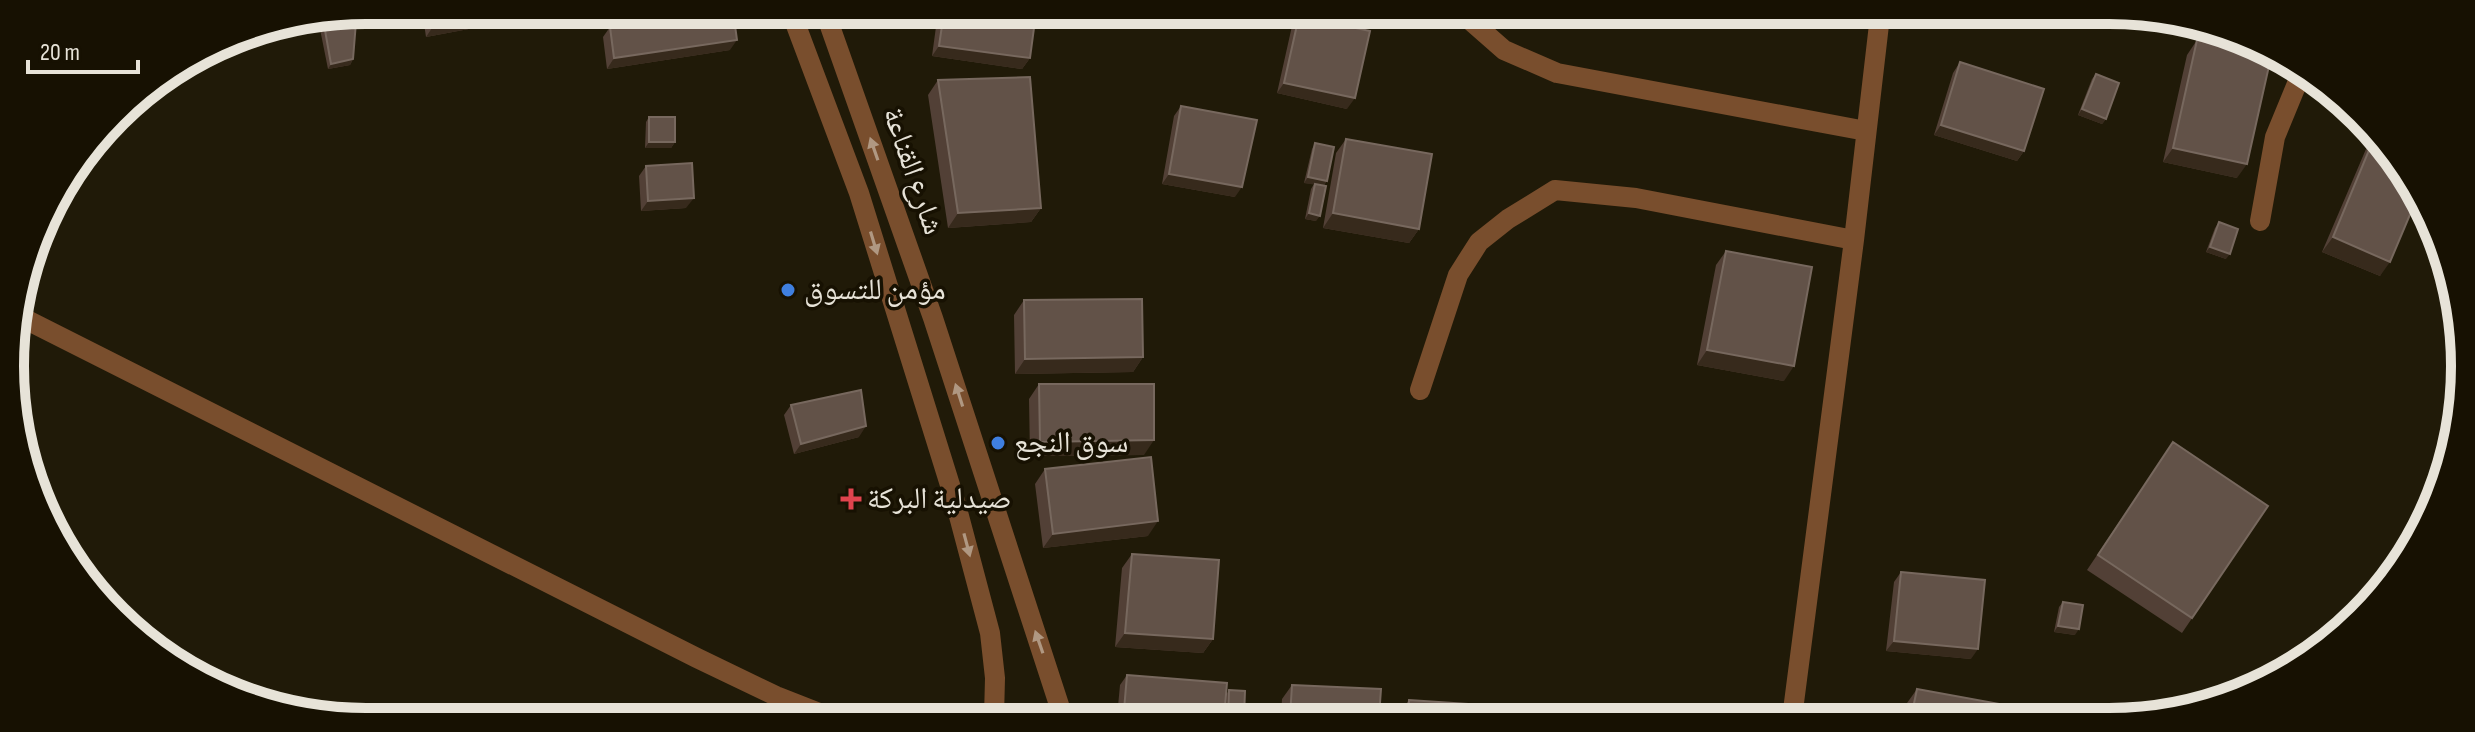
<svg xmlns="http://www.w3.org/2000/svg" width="2475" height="732" font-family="'Sofia Sans Condensed','Noto Naskh Arabic',sans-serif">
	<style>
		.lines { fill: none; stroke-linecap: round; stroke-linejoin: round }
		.minor { stroke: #794e2d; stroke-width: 20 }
		.wall { fill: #524036 }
		.shaded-wall { fill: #372a1c }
		.building { fill: #625248; stroke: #77685e; stroke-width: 2 }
		.oneway { fill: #b09882 }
		.shop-dot { fill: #3f7fe0; stroke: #171102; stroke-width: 3 }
		.health-dot { fill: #e0444e; stroke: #171102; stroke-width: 3 }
		.labels { text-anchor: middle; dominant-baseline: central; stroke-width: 7; stroke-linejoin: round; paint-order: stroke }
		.street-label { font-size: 30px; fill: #e7e3d8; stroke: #171102 }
		.poi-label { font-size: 30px; fill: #e7e3d8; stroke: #171102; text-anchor: start }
		.rim { fill: none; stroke: #e7e3d8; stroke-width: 10 }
	</style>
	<rect width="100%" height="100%" fill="#201a08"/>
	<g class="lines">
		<!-- minor -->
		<path class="minor" d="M791,12L859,193L955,501L990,633L995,678L994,717
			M825,12L933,318L1063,717
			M1463,14L1504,50L1557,73L1866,131
			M2260,221L2275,137L2303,69
			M15,314L697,658L776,696L827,716
			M1420,390L1458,275L1479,242L1508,219L1555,190L1636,198L1854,240
			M1792,718L1854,240L1880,16"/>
	</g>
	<!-- wall -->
	<path class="wall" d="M422,10L518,11L511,21L426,37Z
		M938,12L1036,13L1030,58L1022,69L932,56Z
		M1299,16L1347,109L1277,93L1292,26Z
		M323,19L353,59L350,65L328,69L319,24Z
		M610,27L730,50L607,69L603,37Z
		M2197,40L2237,178L2163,162L2187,55Z
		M1960,62L2024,151L2017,161L1934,135L1953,73Z
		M2096,74L2106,119L2102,124L2078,115L2092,79Z
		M938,80L1041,208L1031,222L948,228L928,95Z
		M1181,106L1235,197L1162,184L1174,116Z
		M649,117L675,142L671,148H645L646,122Z
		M2372,135L2405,169L2424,214L2413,209L2380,276L2322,252Z
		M1346,139L1419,229L1409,243L1323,228L1336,153Z
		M1315,143L1327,181L1324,185L1316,221L1305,219L1311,189L1314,184L1304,183L1312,149Z
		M646,166L686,208L641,211L639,176Z
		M2219,222L2226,259L2206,252L2215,228Z
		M1726,251L1784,381L1697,365L1716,265Z
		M1024,300L1143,357L1133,372L1015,374L1014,315Z
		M1039,384L1144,455L1030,456L1029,399Z
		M791,405L859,437L794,454L784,415Z
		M2173,442L2268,506L2182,633L2087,570Z
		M1045,469L1148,536L1043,548L1035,484Z
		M1132,554L1213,639L1203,653L1115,647L1122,568Z
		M1901,572L1971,659L1886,651L1894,582Z
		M2063,602L2075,635L2054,632L2059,607Z
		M1127,675L1226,695L1229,690L1244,717H1224L1225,700L1224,717H1117L1120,685Z
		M1292,685L1379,717H1281L1282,699Z
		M1917,689L2003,719L1904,718L1907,703Z
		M1409,700L1496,718L1401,717V711Z"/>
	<!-- shaded-wall -->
	<path class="shaded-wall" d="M501,11H518L511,21L426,37L436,22Z
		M604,11H625L601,15Z
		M737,40L730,50L607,69L614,58Z
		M939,46L1030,58L1022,69L932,56Z
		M353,59L350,65L328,69L331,64Z
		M1284,83L1355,98L1347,109L1277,93Z
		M2082,109L2106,119L2102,124L2078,115Z
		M1941,125L2024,151L2017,161L1934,135Z
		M649,142H675L671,148H645Z
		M2173,148L2247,164L2237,178L2163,162Z
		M1169,174L1242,187L1235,197L1162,184Z
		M1308,177L1327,181L1323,186L1304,183Z
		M694,198L686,208L641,211L648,201Z
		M1041,208L1031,222L948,228L958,213Z
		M1309,213L1320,216L1316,221L1305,219Z
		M1333,213L1419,229L1409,243L1323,228Z
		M2333,237L2390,262L2380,276L2322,252Z
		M2210,247L2230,254L2226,259L2206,252Z
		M1707,350L1794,366L1784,381L1697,365Z
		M1143,357L1133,372L1015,374L1025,359Z
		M866,426L859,437L794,454L801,444Z
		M1154,440L1144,455L1030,456L1040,442Z
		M1158,521L1148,536L1043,548L1053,534Z
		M2058,626L2079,629L2075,635L2054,632Z
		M1125,633L1213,639L1203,653L1115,647Z
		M1894,641L1978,649L1971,659L1886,651Z
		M1124,710L1212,717H1119Z"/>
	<!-- building -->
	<path class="building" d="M434,10L501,11L436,22Z
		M715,11H733L737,40L614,58L610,27Z
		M944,12L1036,13L1030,58L939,46Z
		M1299,16L1370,31L1355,98L1284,83Z
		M323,19L356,22L353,59L331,64Z
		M2197,40L2271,57L2247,164L2173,148Z
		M1960,62L2044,89L2024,151L1941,125Z
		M2096,74L2119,83L2106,119L2082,109Z
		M1030,77L1041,208L958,213L938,80Z
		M1181,106L1257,120L1242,187L1169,174Z
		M649,117H675V142H649Z
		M2374,138L2405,169L2417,198L2390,262L2333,237Z
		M1346,139L1432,154L1419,229L1333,213Z
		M1315,143L1334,147L1327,181L1308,177Z
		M692,163L694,198L648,201L646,166Z
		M1315,184L1326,186L1320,216L1309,213Z
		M2219,222L2238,229L2230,254L2210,247Z
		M1726,251L1812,267L1794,366L1707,350Z
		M1142,299L1143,357L1025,359L1024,300Z
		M1039,384H1154V440L1040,442Z
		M861,390L866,426L801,444L791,405Z
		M2173,442L2268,506L2192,618L2098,555Z
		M1151,457L1158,521L1053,534L1045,469Z
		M1132,554L1219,560L1213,639L1125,633Z
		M1901,572L1985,580L1978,649L1894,641Z
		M2063,602L2083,605L2079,629L2058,626Z
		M1127,675L1227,683L1224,717L1124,710Z
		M1292,685L1381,689L1379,717H1290Z
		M1917,689L2005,705L2003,719L1911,718Z
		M1229,690L1245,691L1244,717H1228Z
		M1409,700L1497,706L1496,718L1408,717Z
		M1528,710L1632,718H1528Z"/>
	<!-- one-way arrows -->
	<defs><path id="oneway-solid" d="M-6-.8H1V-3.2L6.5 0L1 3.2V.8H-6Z" transform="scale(2)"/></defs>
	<g class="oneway">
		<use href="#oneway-solid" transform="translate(874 149) rotate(-109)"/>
		<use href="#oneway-solid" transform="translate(874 243) rotate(73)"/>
		<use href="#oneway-solid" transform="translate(959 395) rotate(-108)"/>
		<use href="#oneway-solid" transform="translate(967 545) rotate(75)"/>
		<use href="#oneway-solid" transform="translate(1039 642) rotate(-109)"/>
	</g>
	<!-- markers -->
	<g class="shop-dot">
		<circle cx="788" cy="290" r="8"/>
		<circle cx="998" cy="443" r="8"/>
	</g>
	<path class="health-dot" d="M847 487h8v8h8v8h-8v8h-8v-8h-8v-8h8z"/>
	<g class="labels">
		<!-- street labels -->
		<g class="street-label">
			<text transform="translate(913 171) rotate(71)">شارع القناعة</text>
		</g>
		<!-- poi labels -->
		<g class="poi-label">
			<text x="804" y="290">مؤمن للتسوق</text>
			<text x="1014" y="443">سوق النجع</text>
			<text x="867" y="499">صيدلية البركة</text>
		</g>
	</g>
	<!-- crop -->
	<path d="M0 0H2475V732H0ZM366 24H2109A342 342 0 0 1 2451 366V366A342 342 0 0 1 2109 708H366A342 342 0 0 1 24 366V366A342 342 0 0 1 366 24Z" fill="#171102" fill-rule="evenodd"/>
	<path class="rim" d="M366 24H2109A342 342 0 0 1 2451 366V366A342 342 0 0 1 2109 708H366A342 342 0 0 1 24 366V366A342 342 0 0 1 366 24Z"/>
	<!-- scale -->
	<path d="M28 60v12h110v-12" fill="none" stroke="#e7e3d8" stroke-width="4"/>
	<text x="40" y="60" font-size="24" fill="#e7e3d8" stroke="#171102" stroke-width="6" paint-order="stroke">20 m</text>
</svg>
